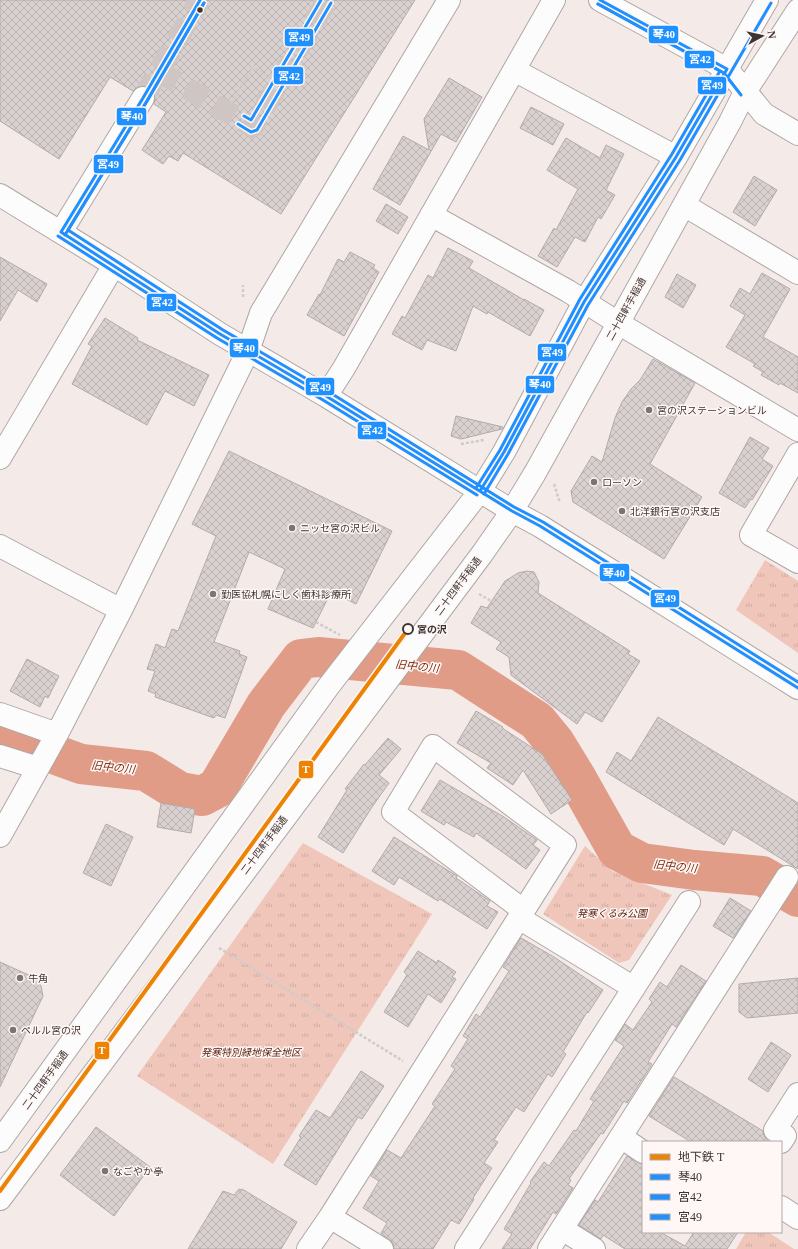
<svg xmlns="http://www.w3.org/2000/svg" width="798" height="1249" font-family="'Times New Roman','Noto Sans JP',serif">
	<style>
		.park { fill: url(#park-tufts) }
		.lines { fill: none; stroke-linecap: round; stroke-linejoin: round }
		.river { stroke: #e09c87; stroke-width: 40 }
		.building { fill: url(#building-cross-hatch); stroke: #b2aba9 }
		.minor-tunnel { stroke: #cfc6c4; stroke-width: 22; stroke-dasharray: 22 11; stroke-linecap: butt }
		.minor-casing { stroke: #aea7a5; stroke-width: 24 }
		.path { stroke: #cecbca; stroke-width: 2.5; stroke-dasharray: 3 2; stroke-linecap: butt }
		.minor { stroke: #fdfcfc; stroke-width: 22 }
		.bus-1-casing { stroke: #fff7f5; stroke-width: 6 }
		.bus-2-casing { stroke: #fff7f5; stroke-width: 6 }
		.bus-3-casing { stroke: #fff7f5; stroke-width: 6 }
		.bus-1 { stroke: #1e90ff; stroke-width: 3 }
		.bus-2 { stroke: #1e90ff; stroke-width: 3 }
		.bus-3 { stroke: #1e90ff; stroke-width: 3 }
		.metro-1-casing { stroke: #fff7f5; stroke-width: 7 }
		.metro-1 { stroke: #ec8305; stroke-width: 4 }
		.bus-dot { fill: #3c3533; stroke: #fff7f5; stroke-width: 1.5 }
		.poi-dot { fill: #7c7472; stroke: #fff7f5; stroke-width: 1.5 }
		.stop-dot { fill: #fff7f5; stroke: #3c3533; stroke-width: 2 }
		.labels { text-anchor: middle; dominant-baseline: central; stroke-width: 3; stroke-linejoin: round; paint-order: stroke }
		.street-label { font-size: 10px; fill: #3c3533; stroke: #fff7f5 }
		.poi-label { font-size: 10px; fill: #3c3533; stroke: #fff7f5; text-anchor: start }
		.stop-label { font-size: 10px; font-weight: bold; fill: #3c3533; stroke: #fff7f5; text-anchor: start }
		.park-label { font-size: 10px; font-style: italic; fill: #5d2210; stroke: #fff7f5 }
		.water-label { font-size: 11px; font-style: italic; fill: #7c280c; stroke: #fff7f5 }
		.line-badge { stroke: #fff7f5; stroke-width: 1.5 }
		.badge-label { font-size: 11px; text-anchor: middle; font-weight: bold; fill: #fff }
	</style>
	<defs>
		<pattern id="park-tufts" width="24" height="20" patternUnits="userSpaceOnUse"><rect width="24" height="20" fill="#f0c6ba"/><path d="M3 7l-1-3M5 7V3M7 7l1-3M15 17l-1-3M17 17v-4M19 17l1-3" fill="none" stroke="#cfaba0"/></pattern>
		<pattern id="building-cross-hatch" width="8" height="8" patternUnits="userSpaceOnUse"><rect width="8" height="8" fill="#d9d1cf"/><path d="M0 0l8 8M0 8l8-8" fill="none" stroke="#bbb4b2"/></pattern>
	</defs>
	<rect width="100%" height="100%" fill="#f4eae8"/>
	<!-- park -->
	<path class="park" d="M765,560L798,581V653L736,610Z
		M303,843L432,914L273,1164L137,1076Z
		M585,846L612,871L672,895L629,960L619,963L543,914Z
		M746,1232H768L794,1249H736Z"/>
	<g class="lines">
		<!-- river -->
		<path class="river" d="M0,737L26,744L81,764L146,771L180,792L202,796L217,788L266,705L301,659L318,657L458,670L537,721L555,743L577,779L617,850L642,863L694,870L762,876L798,897"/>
	</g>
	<!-- building -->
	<path class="building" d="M0,0H415L281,214L183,153L178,161L169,156L163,164L142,150L166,112L154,104L155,99L154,92L149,87L143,86L137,87L133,91L110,77L59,159L0,121Z
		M449,78L482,97L456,142L441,134L400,205L373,189L403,136L429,150L424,119Z
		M531,107L564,124L553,145L520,128Z
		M566,138L600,158L606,145L624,154L606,190L615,195L601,219L598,217L585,242L575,237L557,267L538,256L554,228L556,230L578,189L547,170Z
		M754,176L777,190L755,226L733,212Z
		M386,204L408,217L398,234L376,221Z
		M448,248L473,261L469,268L524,300V299L544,310L530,336L488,312L487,314L473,306L456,351L427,340L422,350L392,334L402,316L405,318L428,275L433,278Z
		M350,252L375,265L373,268L379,272L344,336L307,315L319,294L320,295L338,259L344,262Z
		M0,257L47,284L37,302L18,290L0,321Z
		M762,273L790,289L763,337L798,357V393L780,383L779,385L761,375L763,372L753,366L755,364L726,347L745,315L730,306L740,288L750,294Z
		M677,274L696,285L683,308L665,297Z
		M105,318L138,338L137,340L209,375L194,406L165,391L147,425L72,384L92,346L88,344Z
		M653,359L695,383L650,464L702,497L664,559L573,502L571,491L592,456L602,462L615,418L622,402L631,389L640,380Z
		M456,416L503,427L502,429L461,439L451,436Z
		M750,437L769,448L762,459L773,466L752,500L751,499L745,508L719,493Z
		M229,451L392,531L356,604L331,592L313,628L268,609L285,569L249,552L214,642L240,651L239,654L247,657L225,718L216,715L214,718L155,697L156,694L148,691L155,671L147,669L156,644L165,648L172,629L178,631L216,536L192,524Z
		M527,571L534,572L539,582L538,593L630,651L628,654L640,661L602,722L585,712L577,724L511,675L509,657L496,649L501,642L471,623L481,606L487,608L505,581L518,573Z
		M27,659L59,676L48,698L45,696L40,707L10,691Z
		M476,711L503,727L502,728L542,754L572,800L551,814L523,770L513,785L487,768L491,763L457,743Z
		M658,717L798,803V869L733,829L724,845L606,772L617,752L631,761Z
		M388,738L401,749L379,775L389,783L372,807L343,853L318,837L347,790L345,789L364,764L365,765Z
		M440,780L504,817L537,840L533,845L540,850L526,869L476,833L474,837L446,822L444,825L421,811Z
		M161,803L195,809L191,833L157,827Z
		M106,824L133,837L111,886L83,873Z
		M394,837L457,876L456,878L490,901L487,906L498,912L487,929L440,899L438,901L399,877L394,885L372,871Z
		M730,898L751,911L733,938L713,926Z
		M521,938L554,957L603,990L588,1013L587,1012L563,1052L566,1054L552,1077L548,1074L524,1112L516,1107L494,1140L498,1142L484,1163L492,1168L473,1198L474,1199L459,1224L451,1220L433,1249H394L393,1243L381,1233L387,1223L363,1208L379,1181L371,1176L387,1150L401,1158L435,1106L432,1104L455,1069L451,1066L468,1039L463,1036L476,1014L480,1017L509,971L503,967Z
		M418,951L437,963L438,960L456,972L452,977L456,979L441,1003L428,994L408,1027L384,1012L407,975L404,972Z
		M0,962L35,978L41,986L43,996L0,1087Z
		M681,965L706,981L676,1027L672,1024L648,1062L652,1064L627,1103L624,1101L603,1134L601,1133L569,1179L571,1180L568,1185L573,1188L556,1214L553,1212L530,1249H502L512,1234L504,1229L531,1183L530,1182L544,1162L549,1166L574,1130L576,1131L594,1101L590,1099L624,1046L615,1040L625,1024L633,1030L652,1002L649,999L660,982L667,987Z
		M798,978V1013L747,1018L739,1012V984Z
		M771,1042L791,1055L768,1092L748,1079Z
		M361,1071L384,1086L362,1119L358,1117L316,1185L284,1165L301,1137L299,1136L316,1110L330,1118Z
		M674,1077L763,1131L764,1136L769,1142H691L649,1116Z
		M96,1127L150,1167L114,1216L60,1175Z
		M627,1156L643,1165V1232H660L685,1246L694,1232H738L727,1249H625L603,1235L601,1239L579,1225L595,1200L598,1202Z
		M239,1189L241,1190L242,1189L297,1222L281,1249H188L223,1191L234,1195Z"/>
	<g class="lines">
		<!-- minor-tunnel -->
		<path class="minor-tunnel" d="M158,71L253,127L327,0
			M143,98L200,0"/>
		<!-- minor casing -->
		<g class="minor-casing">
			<path id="minor" d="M600,0L727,69L764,114L798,134
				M514,70L676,157
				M0,195L114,265L220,334L326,396L512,511L540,526L798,688
				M684,205L798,273
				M431,215L568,291L618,323L798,430
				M61,232L143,98
				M326,396L344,368L554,0
				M798,454L751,535L798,562
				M0,458L114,265
				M0,546L121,610
				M0,714L57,734
				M0,756L38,768
				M0,836L57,734L121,610L248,351L261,313L449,0
				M519,918L634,988
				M621,1137L643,1152
				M0,1141L328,687L480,491L504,452L584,302L676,157L767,0
				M781,1142L785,1136L775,1130L798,1094
				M0,1199L482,554L512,511L535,473L730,122L745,92L798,10
				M781,1207L798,1218
				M330,1217L382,1249
				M562,1229L594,1249
				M308,1249L330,1217L565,845L433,746L393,812L523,910
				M466,1249L689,902
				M549,1249L787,877"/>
		</g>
		<!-- path -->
		<path class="path" d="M231,103L253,67L279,83
			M243,297V285
			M484,428L490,429
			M461,444L484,440
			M554,484L560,503
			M479,594L491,601
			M316,622L340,635
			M219,948L403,1061"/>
		<!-- minor -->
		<use href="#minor" class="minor"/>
		<!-- bus-1 casing -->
		<g class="bus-1-casing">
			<path id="bus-1" d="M600,0L727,69
				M61,232L220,334L326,396L512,511L540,526L798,688
				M61,232L143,98L200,0
				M480,491L504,452L584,302L676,157L727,69"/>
		</g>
		<!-- bus-2 casing -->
		<g class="bus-2-casing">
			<path id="bus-2" d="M598,4L724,73L741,95
				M238,124L251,132L257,130L331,3
				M65,235L147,101L204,3
				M58,236L217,338L323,400L477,495
				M484,494L508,454L588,305L680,160L771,3"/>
		</g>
		<!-- bus-3 casing -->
		<g class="bus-3-casing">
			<path id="bus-3" d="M204,3L147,101L68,230L223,330L329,392L514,507L543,522L798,682
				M244,116L251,120L321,0
				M476,488L500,450L580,299L672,154L720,71L598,4"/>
		</g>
		<!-- bus-1 -->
		<use href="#bus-1" class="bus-1"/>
		<!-- bus-2 -->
		<use href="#bus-2" class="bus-2"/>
		<!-- bus-3 -->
		<use href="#bus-3" class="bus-3"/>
		<!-- metro-1 casing -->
		<g class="metro-1-casing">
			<path id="metro-1" d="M0,1191L408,629"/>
		</g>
		<!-- metro-1 -->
		<use href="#metro-1" class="metro-1"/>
	</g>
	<!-- markers -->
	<circle class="bus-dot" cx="200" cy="10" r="3.5"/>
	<g class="poi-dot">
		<circle cx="649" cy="410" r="4"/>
		<circle cx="594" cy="482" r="4"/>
		<circle cx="622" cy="511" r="4"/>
		<circle cx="292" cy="528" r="4"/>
		<circle cx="213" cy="594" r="4"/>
		<circle cx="20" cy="978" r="4"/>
		<circle cx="13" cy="1030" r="4"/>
		<circle cx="105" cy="1171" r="4"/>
	</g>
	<circle class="stop-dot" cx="408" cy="629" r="5"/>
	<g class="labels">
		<!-- street labels -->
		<g class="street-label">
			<text transform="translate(626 309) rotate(-61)">二十四軒手稲通</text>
			<text transform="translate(458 586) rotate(-53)">二十四軒手稲通</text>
			<text transform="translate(264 845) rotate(-53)">二十四軒手稲通</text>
			<text transform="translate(45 1080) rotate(-54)">二十四軒手稲通</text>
		</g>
		<!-- poi labels -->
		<g class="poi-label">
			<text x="657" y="410">宮の沢ステーションビル</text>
			<text x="602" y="482">ローソン</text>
			<text x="630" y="511">北洋銀行宮の沢支店</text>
			<text x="300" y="528">ニッセ宮の沢ビル</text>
			<text x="221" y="594">勤医協札幌にしく歯科診療所</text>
			<text x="28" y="978">牛角</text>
			<text x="21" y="1030">ペルル宮の沢</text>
			<text x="113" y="1171">なごやか亭</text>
		</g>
		<!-- stop labels -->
		<g class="stop-label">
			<text x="417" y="629">宮の沢</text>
		</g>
		<!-- park labels -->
		<g class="park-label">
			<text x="612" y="913">発寒くるみ公園</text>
			<text x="251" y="1052">発寒特別緑地保全地区</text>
		</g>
		<!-- water labels -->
		<g class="water-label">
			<text transform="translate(417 666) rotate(6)">旧中の川</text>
			<text transform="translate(113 767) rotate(6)">旧中の川</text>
			<text transform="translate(675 866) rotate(6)">旧中の川</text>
		</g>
	</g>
	<g class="line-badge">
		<rect x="648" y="25" width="31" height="19" rx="4" fill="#1e90ff"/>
		<rect x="284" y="28" width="30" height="19" rx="4" fill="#1e90ff"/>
		<rect x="684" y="50" width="31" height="19" rx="4" fill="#1e90ff"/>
		<rect x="273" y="66" width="31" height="19" rx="4" fill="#1e90ff"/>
		<rect x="697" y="76" width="30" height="19" rx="4" fill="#1e90ff"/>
		<rect x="116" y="107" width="31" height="19" rx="4" fill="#1e90ff"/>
		<rect x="93" y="154" width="31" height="20" rx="4" fill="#1e90ff"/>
		<rect x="146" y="293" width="31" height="19" rx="4" fill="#1e90ff"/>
		<rect x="229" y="338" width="30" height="20" rx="4" fill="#1e90ff"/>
		<rect x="537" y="343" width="30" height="19" rx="4" fill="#1e90ff"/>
		<rect x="525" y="375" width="30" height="19" rx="4" fill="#1e90ff"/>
		<rect x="305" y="377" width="30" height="19" rx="4" fill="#1e90ff"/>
		<rect x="357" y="421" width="30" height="19" rx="4" fill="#1e90ff"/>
		<rect x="599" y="563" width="31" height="19" rx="4" fill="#1e90ff"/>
		<rect x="650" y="589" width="30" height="19" rx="4" fill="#1e90ff"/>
		<rect x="298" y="760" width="16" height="19" rx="4" fill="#ec8305"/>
		<rect x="94" y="1041" width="16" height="19" rx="4" fill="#ec8305"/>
	</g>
	<g class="badge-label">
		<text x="664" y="38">琴40</text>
		<text x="299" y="41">宮49</text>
		<text x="700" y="63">宮42</text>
		<text x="289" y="80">宮42</text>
		<text x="712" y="89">宮49</text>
		<text x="132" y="120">琴40</text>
		<text x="108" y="168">宮49</text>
		<text x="162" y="306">宮42</text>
		<text x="244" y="352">琴40</text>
		<text x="552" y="356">宮49</text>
		<text x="540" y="388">琴40</text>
		<text x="320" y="391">宮49</text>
		<text x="372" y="434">宮42</text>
		<text x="614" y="577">琴40</text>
		<text x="665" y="602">宮49</text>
		<text x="306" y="773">T</text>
		<text x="102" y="1054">T</text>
	</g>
	<!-- legend -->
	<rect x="642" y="1141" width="140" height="92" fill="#fff7f5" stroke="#b1a9a7"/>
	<rect x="650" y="1154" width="20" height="6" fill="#ec8305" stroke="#b1a9a7"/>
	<text x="678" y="1161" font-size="12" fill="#3c3533">地下鉄 T</text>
	<rect x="650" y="1174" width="20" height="6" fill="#1e90ff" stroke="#b1a9a7"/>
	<text x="678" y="1181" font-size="12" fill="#3c3533">琴40</text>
	<rect x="650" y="1194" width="20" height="6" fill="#1e90ff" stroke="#b1a9a7"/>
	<text x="678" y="1201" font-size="12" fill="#3c3533">宮42</text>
	<rect x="650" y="1214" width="20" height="6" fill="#1e90ff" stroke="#b1a9a7"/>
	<text x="678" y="1221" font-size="12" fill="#3c3533">宮49</text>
	<!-- north arrow -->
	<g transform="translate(762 36) rotate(82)" stroke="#fff7f5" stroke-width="3" paint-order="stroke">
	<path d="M0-3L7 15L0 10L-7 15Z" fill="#3c3533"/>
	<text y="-6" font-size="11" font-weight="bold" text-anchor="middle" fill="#3c3533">N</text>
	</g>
</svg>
